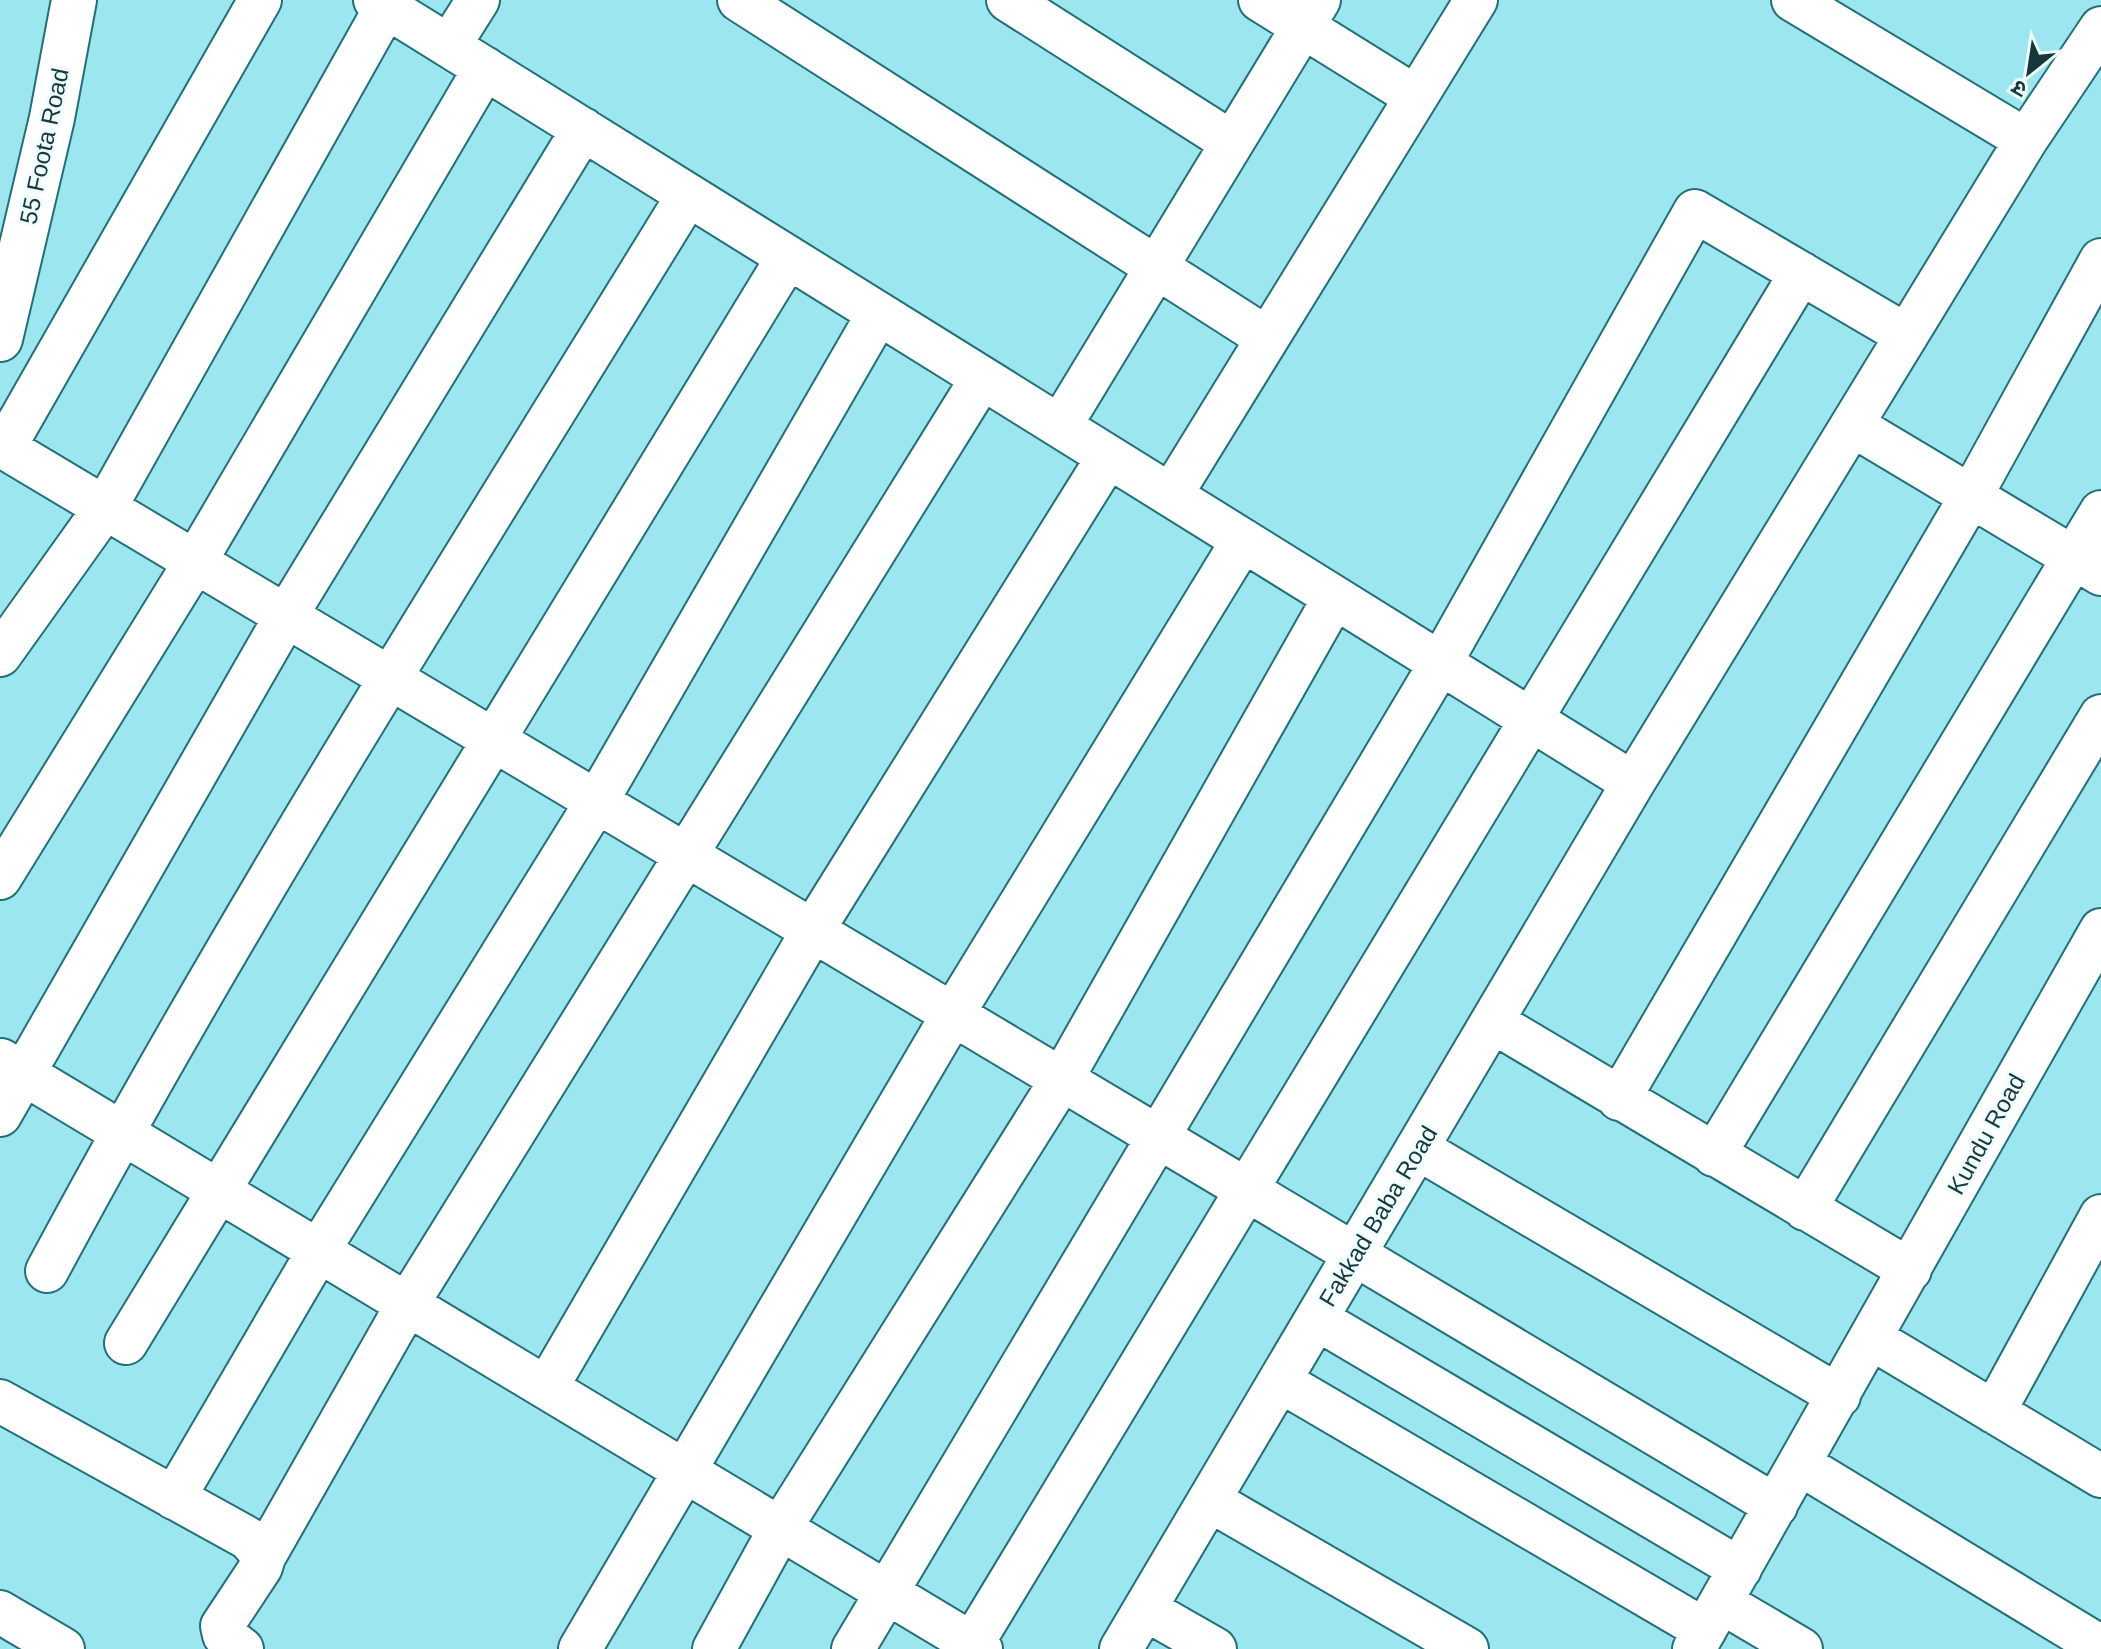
<svg xmlns="http://www.w3.org/2000/svg" width="2101" height="1649" font-family="Helvetica,'Noto Sans Devanagari',sans-serif">
	<style>
		.lines { fill: none; stroke-linecap: round; stroke-linejoin: round }
		.minor-casing { stroke: #217077; stroke-width: 46 }
		.tertiary-casing { stroke: #217077; stroke-width: 48 }
		.minor { stroke: #fff; stroke-width: 42 }
		.tertiary { stroke: #fff; stroke-width: 44 }
		.labels { text-anchor: middle; dominant-baseline: central; stroke-width: 6; stroke-linejoin: round; paint-order: stroke }
		.street-label { font-size: 24px; fill: #18373a; stroke: #eefdfe }
	</style>
	<rect width="100%" height="100%" fill="#9ce7ef"/>
	<g class="lines">
		<!-- minor casing -->
		<g class="minor-casing">
			<path id="minor" d="M375,0L1633,783
				M739,0L1267,338
				M1008,0L1231,142
				M1260,0L1416,97
				M1793,0L2026,140
				M449,46L478,0
				M1852,425L2101,574
				M1060,426L1319,0
				M0,445L1776,1506
				M4,448L260,0
				M1171,495L1476,0
				M0,655L105,508L386,7
				M0,878L195,562L485,68
				M1493,1022L1910,1270
				M1,1060L981,1649
				M1619,1099L1971,496L2101,260
				M0,1115L286,616L583,129
				M1417,1148L1839,1396
				M1714,1155L2101,512
				M1805,1209L2101,716
				M47,1271C244,903 470,550 688,195
				M1317,1319L1740,1569
				M1871,1338L2101,1476
				M126,1343L788,257
				M1280,1381L1705,1630
				M547,1387L813,930L1108,457
				M0,1401L249,1539L264,1557L261,1567L222,1626L224,1635L242,1649
				M1994,1412L2101,1216
				M1800,1464L2101,1647
				M174,1498L319,1250L597,801L878,314
				M1209,1500L1467,1649
				M264,1557L408,1303L982,378
				M1721,1602L1801,1649
				M1145,1609L1215,1649
				M0,1612L63,1649
				M580,1649L953,1014L1243,540
				M714,1649L781,1527L1062,1079L1334,598
				M853,1649L1440,664L1695,211L1906,335
				M969,1649L1801,273
				M1121,1649L1633,783L2026,140L2101,28
				M1694,1649L2101,930"/>
		</g>
		<!-- tertiary casing -->
		<g class="tertiary-casing">
			<path id="tertiary" d="M0,339L52,118L74,0"/>
		</g>
		<!-- minor -->
		<use href="#minor" class="minor"/>
		<!-- tertiary -->
		<use href="#tertiary" class="tertiary"/>
	</g>
	<g class="labels">
		<!-- street labels -->
		<g class="street-label">
			<text transform="translate(44 146) rotate(-78)">55 Foota Road</text>
			<text transform="translate(1986 1134) rotate(-61)">Kundu Road</text>
			<text transform="translate(1378 1216) rotate(-59)">Fakkad Baba Road</text>
		</g>
	</g>
	<!-- north arrow -->
	<g transform="translate(2029 72) rotate(210)" stroke="#eefdfe" stroke-width="6" paint-order="stroke">
	<path d="M0-6L14 30L0 20L-14 30Z" fill="#18373a"/>
	<text y="-12" font-size="22" font-weight="bold" text-anchor="middle" fill="#18373a">उ</text>
	</g>
</svg>
